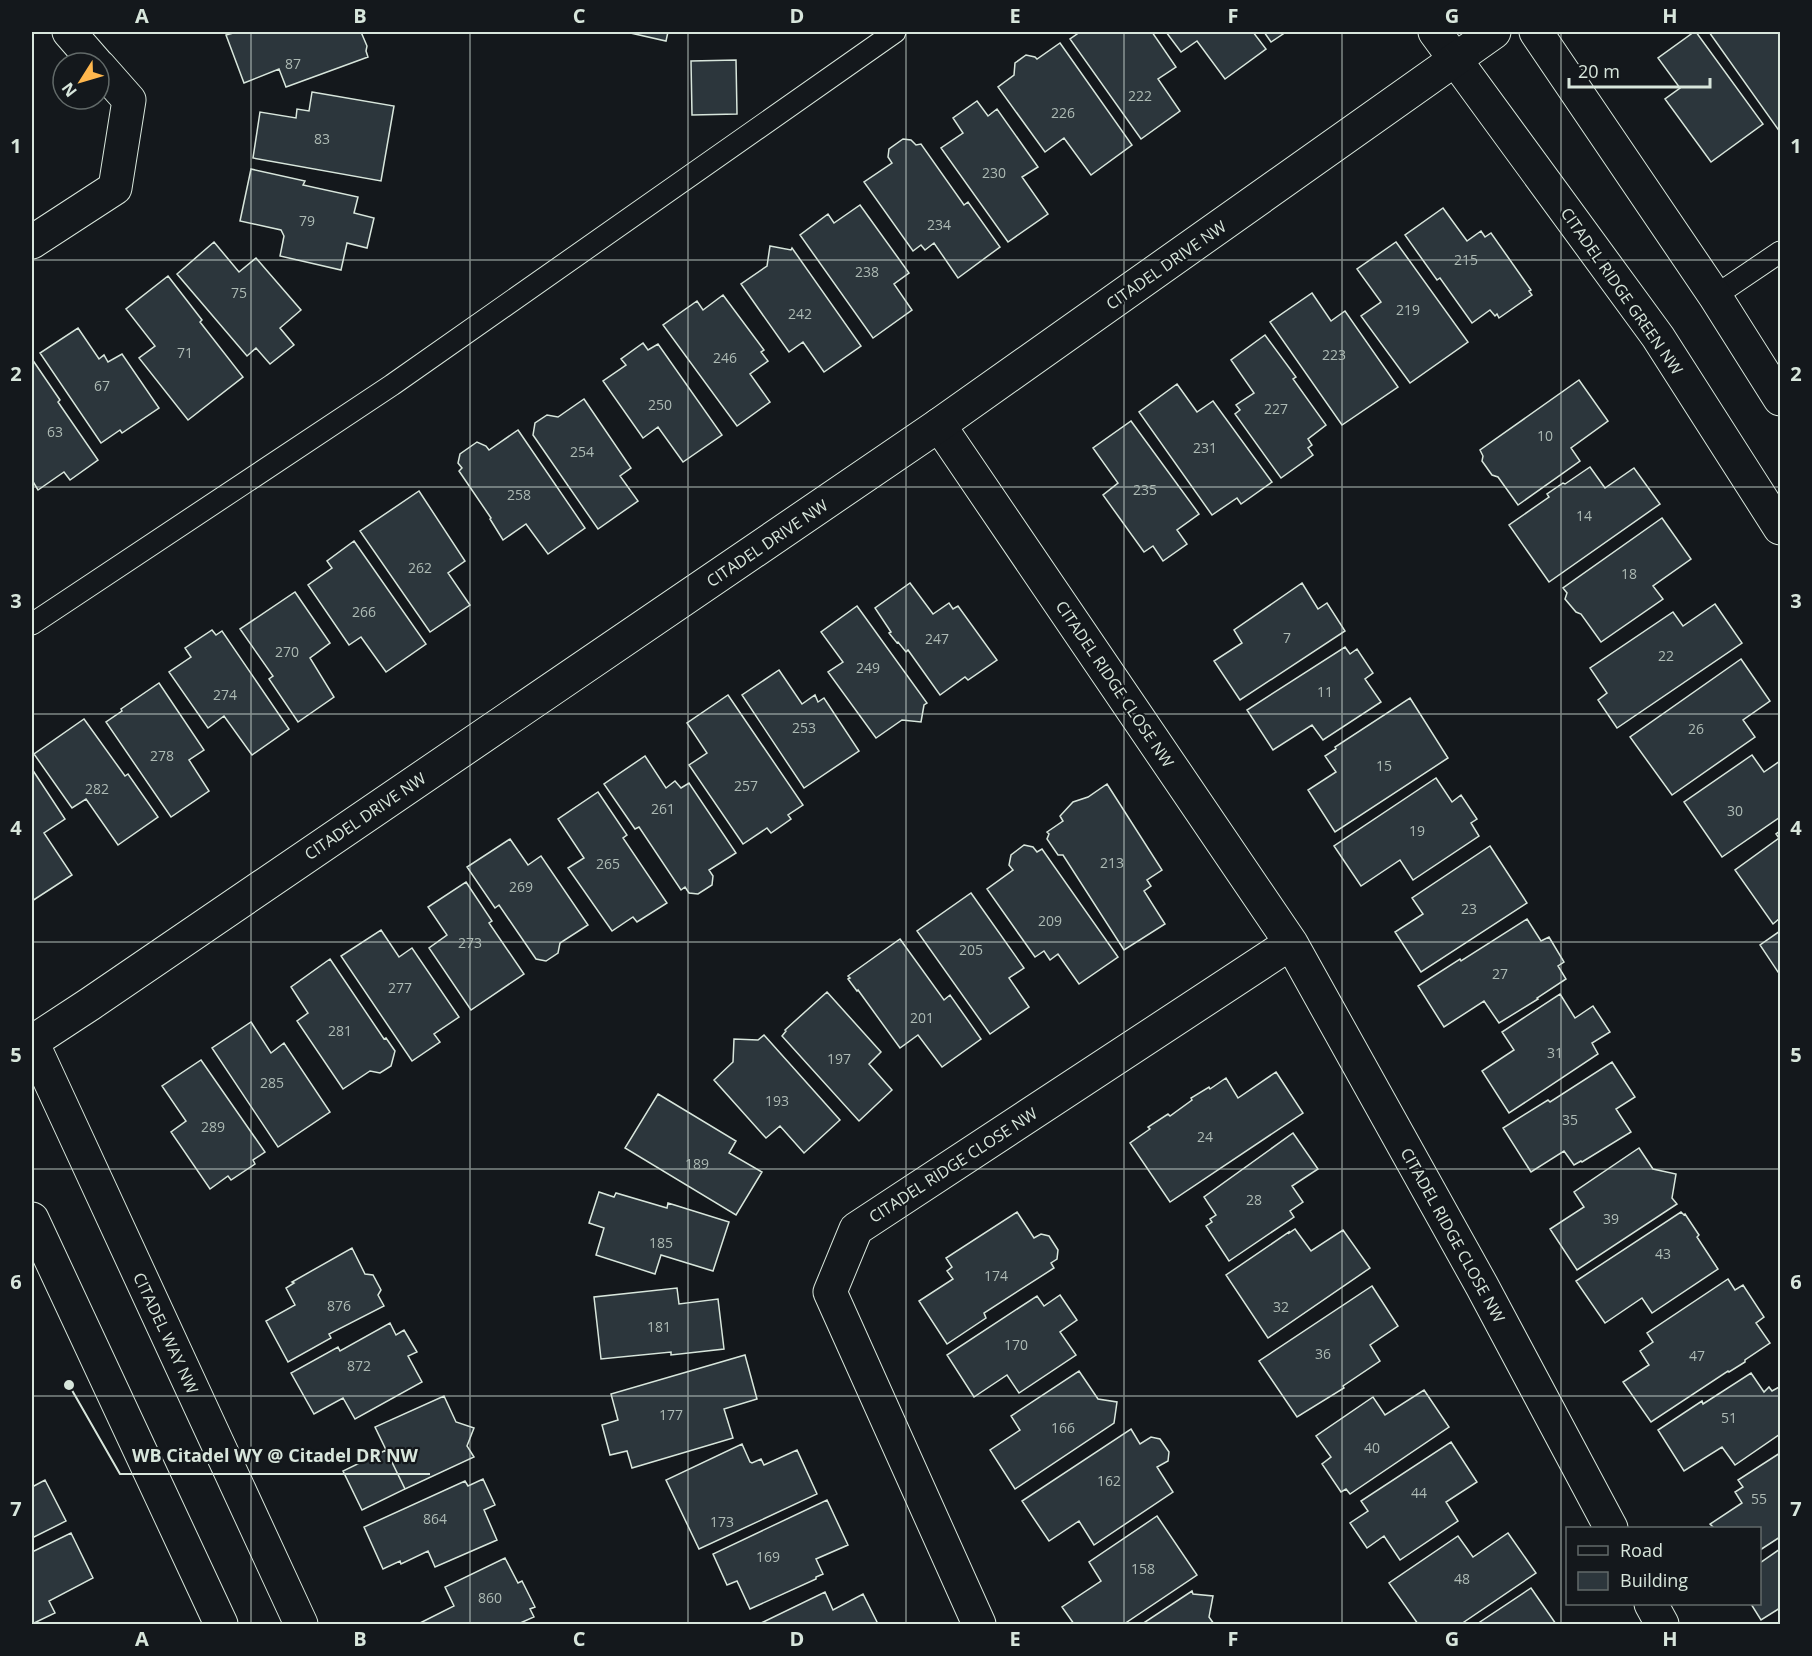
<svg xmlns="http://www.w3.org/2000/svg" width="1812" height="1656" font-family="'Open Sans',sans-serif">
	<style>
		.building { fill: #2c363c; stroke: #d8e6dc; stroke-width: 1.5 }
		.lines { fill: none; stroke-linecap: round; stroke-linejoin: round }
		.lane-casing { stroke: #d8e6dc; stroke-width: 23 }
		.street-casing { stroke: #d8e6dc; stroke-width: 35 }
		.secondary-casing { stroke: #d8e6dc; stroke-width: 35 }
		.lane { stroke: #14181c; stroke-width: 21 }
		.street { stroke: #14181c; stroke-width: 33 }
		.secondary { stroke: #14181c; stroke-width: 33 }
		.grid { fill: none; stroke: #d8e6dc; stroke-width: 1.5; stroke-opacity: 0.55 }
		.labels { text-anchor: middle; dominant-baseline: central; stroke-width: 4.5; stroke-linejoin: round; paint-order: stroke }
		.number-label { font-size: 14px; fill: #adbab4 }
		.street-label { font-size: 16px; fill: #d8e6dc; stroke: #14181c }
		.leader { fill: none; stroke: #d8e6dc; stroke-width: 2 }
		.callout-dot { fill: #d8e6dc; stroke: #14181c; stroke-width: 2 }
		.callout-label { font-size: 18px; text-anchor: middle; font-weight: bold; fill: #d8e6dc; stroke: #14181c; stroke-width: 4.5; stroke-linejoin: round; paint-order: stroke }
		.neatline { fill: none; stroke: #d8e6dc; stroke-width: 2 }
		.grid-label { font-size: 20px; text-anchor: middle; font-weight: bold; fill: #d8e6dc }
	</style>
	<rect width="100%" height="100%" fill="#14181c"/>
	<!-- building -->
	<path class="building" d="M237,32H361L367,46L366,51L368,57L286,87L279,69L244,83L226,35Z
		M626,32H668L666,41Z
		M1080,32H1152L1176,67L1158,79L1180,111L1141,139L1070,39Z
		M1166,32H1253L1266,49L1225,79L1197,41L1181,52Z
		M1264,32H1286L1271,42Z
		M1694,32H1696L1763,124L1711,162L1665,99L1680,88L1658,58Z
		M1709,32H1780V132Z
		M1060,43L1132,145L1091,175L1064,138L1045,152L998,87L1014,75L1015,63L1026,55L1035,57L1037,59Z
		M736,60L737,114L692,115L691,61Z
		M312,92L394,106L381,181L253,158L260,112L296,118L297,109L309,111Z
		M977,101L988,116L997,109L1038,167L1022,177L1048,214L1008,242L941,148L963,133L953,118Z
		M903,139L911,140L916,145L921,144L964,205L968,202L1000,247L958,278L934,243L925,250L921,245L913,251L864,182L892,163L888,157L889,149Z
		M251,169L305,181L303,185L358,197L354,213L374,218L367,248L347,243L341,270L280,256L284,236L281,230L240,221Z
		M860,205L909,273L894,284L912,310L873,338L800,235L828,214L834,223Z
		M1443,208L1467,241L1481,231L1485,237L1491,233L1531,290L1529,291L1532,295L1499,318L1497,314L1495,316L1490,310L1472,323L1440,278L1437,280L1405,235Z
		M214,242L239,272L256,258L301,310L280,328L294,345L270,364L256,348L247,356L177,274Z
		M1396,242L1468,342L1410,383L1361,316L1381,302L1357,269Z
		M770,246L791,250L792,248L861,346L824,372L803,342L789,352L741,284L767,266Z
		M168,276L202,320L200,322L243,377L188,420L139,358L155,346L126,309Z
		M1312,293L1331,321L1345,311L1398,387L1342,425L1270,322Z
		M723,295L764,350L761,352L768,361L750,374L770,402L737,426L663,325L697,301L703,310Z
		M78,328L99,359L104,355L108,362L122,354L159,408L122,433L120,430L101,443L40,353Z
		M1265,335L1296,377L1293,379L1326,425L1308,439L1312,445L1308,448L1313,455L1281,478L1235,414L1240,410L1236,405L1254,393L1231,360Z
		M643,343L648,350L658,344L722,435L683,462L658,427L643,438L603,381L626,365L621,359Z
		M32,359L60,400L58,402L98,460L70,480L64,472L38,490L32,480Z
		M1579,380L1608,421L1571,448L1580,461L1518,505L1498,477L1492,475L1482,461L1483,456L1480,450Z
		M1177,384L1197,412L1213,401L1272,482L1241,504L1237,498L1212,515L1139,412Z
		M584,399L631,468L620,476L638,501L598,529L533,435L535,423L547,415L558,417Z
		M1131,421L1199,514L1177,530L1187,544L1163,561L1153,546L1144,552L1103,495L1118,483L1093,448Z
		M518,430L585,528L548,554L526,524L503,540L490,519L491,518L459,471L462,468L458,463L460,454L477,442L486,446L489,450Z
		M1590,467L1605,488L1634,468L1660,504L1549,582L1509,525L1549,497L1547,494L1563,483L1565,484Z
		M419,491L465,561L448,573L470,605L430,632L360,531Z
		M1662,518L1691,559L1653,586L1663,599L1601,642L1581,614L1576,612L1565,599L1567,593L1563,588Z
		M354,541L426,644L386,672L361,637L349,645L308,585L332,568L327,561Z
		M910,583L933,614L949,603L953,609L958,606L997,660L968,680L965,677L940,695L908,650L906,652L898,642L897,643L889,633L891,632L875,608Z
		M1302,583L1318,609L1327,603L1345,631L1240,700L1214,661L1242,643L1234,630Z
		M295,592L330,643L310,658L334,697L298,722L269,679L273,676L240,629Z
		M1715,604L1742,643L1617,728L1598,700L1607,693L1590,668L1673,612L1683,626Z
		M857,606L927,703L924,705L921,722L902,720L876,738L828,672L843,662L821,632Z
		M212,630L216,635L222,631L289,729L252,755L224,716L208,728L169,672L191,657L185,648Z
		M1345,647L1350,654L1357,649L1373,673L1365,679L1381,702L1323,740L1312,725L1273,750L1247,710Z
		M1741,659L1770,701L1743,720L1755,737L1672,795L1630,737Z
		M779,670L802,704L815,695L818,702L824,698L859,751L804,788L742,695Z
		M159,683L204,750L189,760L209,791L171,817L106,722L122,711L121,709Z
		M728,695L803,805L788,815L791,819L771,833L767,828L743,844L689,765L707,753L687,723Z
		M1410,698L1448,758L1335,832L1308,790L1336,772L1325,756L1336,749L1335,747Z
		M84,719L125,776L128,774L158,817L118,845L86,799L72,808L34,754Z
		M1752,755L1764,772L1780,761V817L1722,857L1684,802Z
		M645,756L666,788L675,781L681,788L689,783L736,853L709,870L713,876L712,885L698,894L689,893L685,887L681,890L639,827L635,829L604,784Z
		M32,769L65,819L44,833L72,875L32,901Z
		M1436,778L1452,802L1461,795L1477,819L1471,823L1479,836L1413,880L1400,860L1361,886L1334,846Z
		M1107,784L1162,870L1147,880L1151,886L1144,891L1165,924L1124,950L1063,855H1058L1047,839L1049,834L1047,832L1063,821L1060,816L1073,802L1088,797Z
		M598,792L627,835L623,838L667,903L637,922L633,917L612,931L568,868L584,858L558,819Z
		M1780,831V918L1773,924L1735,870L1779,838L1776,834Z
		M510,839L528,865L541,856L588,925L560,943L558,953L546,961L536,959L499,905L495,908L467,867Z
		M1024,845L1033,847L1037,852L1042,849L1118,957L1079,984L1058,954L1050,960L1044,951L1035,957L987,889L1013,870L1009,865L1011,855Z
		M1490,846L1527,903L1421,972L1395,932L1423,914L1412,898Z
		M466,882L492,921L489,923L524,974L471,1010L429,948L447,935L428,907Z
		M971,893L1024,968L1009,978L1029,1007L990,1034L917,931Z
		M1527,919L1541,941L1549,937L1564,962L1558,966L1566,979L1537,998L1538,999L1499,1023L1484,1001L1444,1027L1418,986L1460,959L1461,961Z
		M381,930L399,957L412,948L459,1017L434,1034L440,1042L412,1061L341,956Z
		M1780,931V975L1760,945Z
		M900,939L944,1000L950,995L981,1039L942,1067L918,1035L900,1048L858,990L857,991L848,979L850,978L848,976Z
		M330,959L384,1039L386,1038L395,1051L391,1066L380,1073L370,1071L343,1089L297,1021L308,1013L291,987Z
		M827,992L881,1052L869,1064L892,1090L859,1121L782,1036L786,1031L785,1030Z
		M1560,994L1575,1018L1593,1006L1610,1032L1592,1043L1598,1054L1509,1113L1482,1071L1514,1050L1502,1032Z
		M251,1022L271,1053L284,1043L330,1112L278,1147L212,1048Z
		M764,1035L840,1120L804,1153L780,1126L766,1138L714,1080L733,1062L734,1039L758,1040Z
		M201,1060L265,1152L253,1160L255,1164L231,1180L228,1176L210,1189L171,1132L186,1121L162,1086Z
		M1612,1062L1635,1097L1616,1109L1631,1132L1582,1162L1581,1161L1574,1165L1564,1151L1531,1172L1503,1128L1548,1100L1550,1102Z
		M1276,1072L1303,1113L1170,1202L1130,1143L1150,1129L1148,1127L1168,1114L1170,1116L1192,1100L1191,1098L1209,1087L1210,1089L1226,1078L1238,1098Z
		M658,1094L736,1141L729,1153L762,1172L736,1215L625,1148Z
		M1293,1133L1318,1169L1292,1186L1303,1202L1290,1211L1294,1217L1229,1261L1206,1226L1212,1222L1210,1219L1216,1215L1204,1197Z
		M1639,1148L1653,1169L1676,1174L1672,1198L1677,1204L1577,1270L1550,1229L1584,1207L1574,1192Z
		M599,1192L614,1197L616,1193L667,1208L668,1203L729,1222L713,1271L661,1255L655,1274L596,1255L604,1228L589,1223Z
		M1017,1212L1034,1238L1041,1234L1049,1236L1058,1250L1057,1259L1051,1263L1054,1268L984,1313L986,1318L947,1344L919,1301L953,1279L947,1271L952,1267L946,1258Z
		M1681,1212L1684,1215L1685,1214L1699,1235L1697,1237L1718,1269L1652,1313L1642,1298L1605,1323L1576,1281Z
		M1295,1229L1311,1251L1343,1230L1370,1268L1268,1338L1226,1275L1289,1232V1233Z
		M352,1248L365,1274L373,1275L381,1290L378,1295L384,1306L329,1334L331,1338L288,1362L266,1321L295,1305L286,1288L294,1283L292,1282Z
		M1728,1279L1735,1290L1743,1285L1764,1317L1756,1323L1770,1343L1745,1360V1362L1729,1372L1728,1371L1651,1422L1623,1382L1649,1365L1640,1351L1653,1342L1647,1333Z
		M1372,1286L1398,1326L1370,1345L1380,1361L1343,1386L1344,1388L1297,1417L1259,1361Z
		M677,1288L679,1304L718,1299L724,1349L671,1355V1352L601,1359L594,1297Z
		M1060,1295L1077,1320L1060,1332L1076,1355L1019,1393L1007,1375L974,1397L947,1355L1037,1296L1044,1306Z
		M390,1323L396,1335L404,1330L417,1352L408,1356L422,1382L355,1419L343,1398L314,1414L291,1373L338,1347L340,1351Z
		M745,1355L757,1399L724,1409L733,1438L632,1468L627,1451L610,1455L602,1425L618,1420L611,1394Z
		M1079,1371L1098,1399L1117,1402L1114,1423L1015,1489L990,1450L1020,1430L1011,1416Z
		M1751,1373L1764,1392L1769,1387L1772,1391L1779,1387L1780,1389V1434L1735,1465L1722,1447L1684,1471L1658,1430L1702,1401L1703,1404Z
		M1424,1390L1449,1427L1350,1494L1346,1489L1341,1492L1322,1464L1331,1457L1316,1436L1373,1397L1385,1415Z
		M444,1396L456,1422L474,1428L467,1446L474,1457L405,1489L375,1427Z
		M1131,1429L1140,1444L1151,1437L1160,1439L1169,1452L1168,1461L1157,1467L1173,1492L1094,1545L1079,1521L1049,1541L1022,1501Z
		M1451,1442L1477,1482L1446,1502L1458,1521L1400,1560L1384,1536L1367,1548L1350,1523L1368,1511L1361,1501Z
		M742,1444L750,1462L752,1463L761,1459L764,1465L797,1450L817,1494L699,1549L666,1480Z
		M386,1450L405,1489L362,1510L343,1471Z
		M1780,1453V1537L1760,1550V1528H1714L1710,1524L1742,1503L1735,1492L1743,1487L1738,1480Z
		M483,1479L495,1505L484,1510L497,1540L435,1567L428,1551L401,1564L400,1561L383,1569L364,1527L465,1481L468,1486Z
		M45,1480L66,1521L32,1538V1487Z
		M827,1500L848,1545L816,1559L823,1574L816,1577V1579L750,1609L737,1581L727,1585L713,1554Z
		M1157,1516L1197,1575L1124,1624H1074L1062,1607L1101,1581L1089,1562Z
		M71,1533L93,1578L49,1601L55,1613L32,1624V1552Z
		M1508,1533L1536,1573L1461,1624H1418L1389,1583L1458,1536L1473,1557Z
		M1780,1549V1608L1761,1620L1751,1604H1760V1563Z
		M505,1558L518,1583L522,1581L535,1607L530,1609L534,1617L518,1624H418L454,1606L445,1587Z
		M1531,1588L1556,1624H1477Z
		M1192,1591L1193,1594L1213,1596L1209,1617L1214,1624H1142Z
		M825,1592L833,1610L863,1594L878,1624H759Z"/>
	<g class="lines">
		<!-- lane casing -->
		<g class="lane-casing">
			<path id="lane" d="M1715,296L1780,252
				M32,624L392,385L895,32"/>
		</g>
		<!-- street casing -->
		<g class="street-casing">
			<path id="street" d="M69,32L96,63
				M1435,32L1658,337L1780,528
				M1536,32L1715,296L1780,399
				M32,242L115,188L129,100L99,66
				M939,425L1291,943L1482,1286L1611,1528
				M1651,1604L1662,1624
				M979,1624L830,1292L856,1229L1291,943"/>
		</g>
		<!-- secondary casing -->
		<g class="secondary-casing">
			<path id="secondary" d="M32,1042L90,1004L939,425L1494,32
				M32,1042L301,1624
				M32,1219L221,1624"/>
		</g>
		<!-- lane -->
		<use href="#lane" class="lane"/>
		<!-- street -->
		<use href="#street" class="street"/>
		<!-- secondary -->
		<use href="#secondary" class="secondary"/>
	</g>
	<!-- grid -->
	<path class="grid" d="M251,32V1624M470,32V1624M688,32V1624M906,32V1624M1124,32V1624M1342,32V1624M1561,32V1624M32,260H1780M32,487H1780M32,714H1780M32,942H1780M32,1169H1780M32,1396H1780"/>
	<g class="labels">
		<!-- number labels -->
		<g class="number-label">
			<text x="293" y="63">87</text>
			<text x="1140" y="95">222</text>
			<text x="1063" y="112">226</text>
			<text x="322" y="138">83</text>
			<text x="994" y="172">230</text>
			<text x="307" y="220">79</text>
			<text x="939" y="224">234</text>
			<text x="1466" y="259">215</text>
			<text x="867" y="271">238</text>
			<text x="239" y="292">75</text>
			<text x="1408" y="309">219</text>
			<text x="800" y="313">242</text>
			<text x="185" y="352">71</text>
			<text x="1334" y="354">223</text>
			<text x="725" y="357">246</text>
			<text x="102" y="385">67</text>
			<text x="660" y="404">250</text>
			<text x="1276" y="408">227</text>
			<text x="55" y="431">63</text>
			<text x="1545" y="435">10</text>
			<text x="1205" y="447">231</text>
			<text x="582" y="451">254</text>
			<text x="1145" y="489">235</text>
			<text x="519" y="494">258</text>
			<text x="1584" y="515">14</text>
			<text x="420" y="567">262</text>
			<text x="1629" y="573">18</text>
			<text x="364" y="611">266</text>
			<text x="1287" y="637">7</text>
			<text x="937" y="638">247</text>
			<text x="287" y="651">270</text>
			<text x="1666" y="655">22</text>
			<text x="868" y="667">249</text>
			<text x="1325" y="691">11</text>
			<text x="225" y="694">274</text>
			<text x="804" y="727">253</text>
			<text x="1696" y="728">26</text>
			<text x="162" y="755">278</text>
			<text x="1384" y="765">15</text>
			<text x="746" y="785">257</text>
			<text x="97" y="788">282</text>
			<text x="663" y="808">261</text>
			<text x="1735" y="810">30</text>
			<text x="1417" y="830">19</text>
			<text x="1112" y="862">213</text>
			<text x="608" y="863">265</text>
			<text x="521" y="886">269</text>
			<text x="1469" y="908">23</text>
			<text x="1050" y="920">209</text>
			<text x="470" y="942">273</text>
			<text x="971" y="949">205</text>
			<text x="1500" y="973">27</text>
			<text x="400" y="987">277</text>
			<text x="922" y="1017">201</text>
			<text x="340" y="1030">281</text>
			<text x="1555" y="1052">31</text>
			<text x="839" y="1058">197</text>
			<text x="272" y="1082">285</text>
			<text x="777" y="1100">193</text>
			<text x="1570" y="1119">35</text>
			<text x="213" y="1126">289</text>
			<text x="1205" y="1136">24</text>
			<text x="697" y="1163">189</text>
			<text x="1254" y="1199">28</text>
			<text x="1611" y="1218">39</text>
			<text x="661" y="1242">185</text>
			<text x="1663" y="1253">43</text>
			<text x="996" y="1275">174</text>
			<text x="339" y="1305">876</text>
			<text x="1281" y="1306">32</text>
			<text x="659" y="1326">181</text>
			<text x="1016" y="1344">170</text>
			<text x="1323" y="1353">36</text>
			<text x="1697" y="1355">47</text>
			<text x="359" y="1365">872</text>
			<text x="671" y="1414">177</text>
			<text x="1729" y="1417">51</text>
			<text x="1063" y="1427">166</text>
			<text x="1372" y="1447">40</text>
			<text x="1109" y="1480">162</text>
			<text x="1419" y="1492">44</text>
			<text x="1759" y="1498">55</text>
			<text x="435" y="1518">864</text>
			<text x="722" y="1521">173</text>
			<text x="768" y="1556">169</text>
			<text x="1143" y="1568">158</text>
			<text x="1462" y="1578">48</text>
			<text x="490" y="1597">860</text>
		</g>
		<!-- street labels -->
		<g class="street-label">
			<text transform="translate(1166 265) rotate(-35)">CITADEL DRIVE NW</text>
			<text transform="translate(1622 291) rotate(55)">CITADEL RIDGE GREEN NW</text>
			<text transform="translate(767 543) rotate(-34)">CITADEL DRIVE NW</text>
			<text transform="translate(1115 684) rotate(56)">CITADEL RIDGE CLOSE NW</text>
			<text transform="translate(365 816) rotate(-34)">CITADEL DRIVE NW</text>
			<text transform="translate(953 1165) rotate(-33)">CITADEL RIDGE CLOSE NW</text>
			<text transform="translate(1453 1235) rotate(61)">CITADEL RIDGE CLOSE NW</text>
			<text transform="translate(166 1333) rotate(65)">CITADEL WAY NW</text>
		</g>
	</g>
	<!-- callouts -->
	<path class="leader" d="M69 1385L120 1474H430"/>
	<circle class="callout-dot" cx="69" cy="1385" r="6"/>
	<g class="callout-label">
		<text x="275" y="1462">WB Citadel WY @ Citadel DR NW</text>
	</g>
	<!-- border -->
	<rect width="1812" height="1656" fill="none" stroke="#14181c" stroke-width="66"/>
	<!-- legend -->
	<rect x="1566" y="1527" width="195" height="78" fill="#14181c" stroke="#626a69" stroke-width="1.5"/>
	<rect x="1578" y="1546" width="30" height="9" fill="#14181c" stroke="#626a69" stroke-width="1.5"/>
	<text x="1620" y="1557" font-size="18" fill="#d8e6dc">Road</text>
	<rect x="1578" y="1572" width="30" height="18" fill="#2c363c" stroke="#626a69" stroke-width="1.5"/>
	<text x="1620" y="1587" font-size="18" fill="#d8e6dc">Building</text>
	<!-- north arrow -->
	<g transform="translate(81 81) rotate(233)"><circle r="28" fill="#14181c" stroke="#626a69" stroke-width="1.5"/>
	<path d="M0-4.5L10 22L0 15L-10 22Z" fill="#ffb74d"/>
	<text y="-9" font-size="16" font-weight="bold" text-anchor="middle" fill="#d8e6dc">N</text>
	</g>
	<!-- scale -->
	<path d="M1569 78v9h141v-9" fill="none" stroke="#d8e6dc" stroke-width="3"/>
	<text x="1578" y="78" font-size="18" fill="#d8e6dc" stroke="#14181c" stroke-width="4.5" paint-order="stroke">20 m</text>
	<rect x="33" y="33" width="1746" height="1590" class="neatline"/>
	<g class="grid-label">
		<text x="142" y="23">A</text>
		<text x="360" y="23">B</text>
		<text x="579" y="23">C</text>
		<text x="797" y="23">D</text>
		<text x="1015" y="23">E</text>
		<text x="1233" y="23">F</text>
		<text x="1452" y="23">G</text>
		<text x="1670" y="23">H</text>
		<text x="16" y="153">1</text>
		<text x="1796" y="153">1</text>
		<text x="16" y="381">2</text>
		<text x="1796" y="381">2</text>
		<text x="16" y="608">3</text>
		<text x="1796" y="608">3</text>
		<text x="16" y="835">4</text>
		<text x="1796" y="835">4</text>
		<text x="16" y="1062">5</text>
		<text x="1796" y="1062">5</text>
		<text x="16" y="1289">6</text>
		<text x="1796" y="1289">6</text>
		<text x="16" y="1516">7</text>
		<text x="1796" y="1516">7</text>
		<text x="142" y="1646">A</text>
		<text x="360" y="1646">B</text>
		<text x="579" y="1646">C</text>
		<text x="797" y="1646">D</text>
		<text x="1015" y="1646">E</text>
		<text x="1233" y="1646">F</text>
		<text x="1452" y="1646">G</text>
		<text x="1670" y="1646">H</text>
	</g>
</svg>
